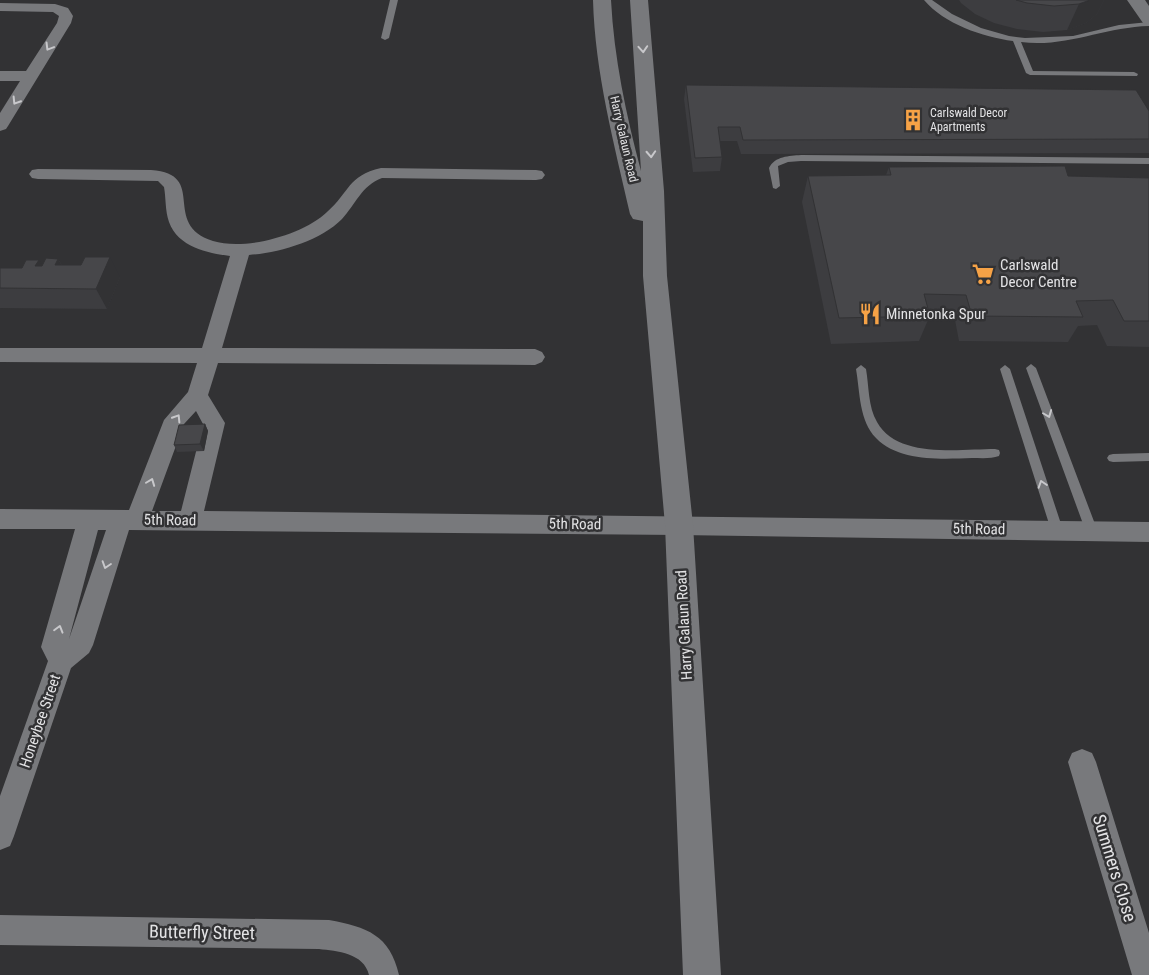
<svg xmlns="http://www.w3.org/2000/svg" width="1149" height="975" font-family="'Roboto Condensed',sans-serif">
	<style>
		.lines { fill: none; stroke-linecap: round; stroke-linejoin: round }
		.service { fill: #78797c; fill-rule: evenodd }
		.minor { fill: #78797c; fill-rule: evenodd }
		.secondary { fill: #78797c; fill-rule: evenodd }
		.wall { fill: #3d3d40 }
		.shaded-wall { fill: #323234 }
		.building { fill: #47474a; stroke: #323234 }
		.oneway { stroke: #c8c8cb }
		.labels { text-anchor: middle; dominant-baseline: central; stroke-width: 5; stroke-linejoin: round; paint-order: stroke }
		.far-poi-label { font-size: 12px; fill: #e3e3e5; stroke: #323234; text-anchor: start }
		.far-street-label { font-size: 12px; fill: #e3e3e5; stroke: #323234 }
		.poi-label { font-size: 15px; fill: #e3e3e5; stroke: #323234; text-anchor: start }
		.street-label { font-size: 15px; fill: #e3e3e5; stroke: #323234 }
		.near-street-label { font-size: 18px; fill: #e3e3e5; stroke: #323234 }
	</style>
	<rect width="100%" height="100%" fill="#323234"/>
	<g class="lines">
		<!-- service -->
		<path class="service" d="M390,0H398L389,38L385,40L381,38Z
			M924,0H932L952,14L981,28L1009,36L1025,38L1073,36L1119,25L1149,22V26C1105,27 1065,48 1021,42L1033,71L1134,72L1138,74L1137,76L1030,75L1026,73L1013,41C983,37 944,24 924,0Z
			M801,155L1149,158V164L801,161L788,162L778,166L780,186L776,189L773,188L769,168C775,156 789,156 801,155Z
			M1031,364L1036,368L1098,532L1096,535L1092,537L1088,535L1086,532L1026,368Z
			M861,365L866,369C869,386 868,407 877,422C897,459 960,449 995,449L999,450L1000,453L999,456C991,459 981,458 972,458C942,459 899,462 876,438C859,421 860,392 856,369Z
			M1005,365L1010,369L1063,530L1061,533L1057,535L1053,533L1051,530L1000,369Z
			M1149,453V461L1113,462L1109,461L1107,458L1109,455L1113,454Z"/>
		<!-- minor -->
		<path class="minor" d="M0,3L55,4L68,8L73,16L71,23L8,126L6,129L0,131V113L20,81H0V71H26L57,23L59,16L53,12L0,11Z
			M381,168L536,170L542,171L545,175L542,179L536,180L382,178C362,185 355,205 342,219C320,241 279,253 249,255L222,348L535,349L542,352L545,357L542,362L535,365L218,363L208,395L225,423L204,511L1149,522V542L679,535L129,530L93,645L89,653L71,668L14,836L10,846L0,850V796L48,661L41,647L75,529H0V509L129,510L164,420L188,392L197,363L0,362V348H202L230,256C207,253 178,247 169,222C165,211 166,198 164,187L158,181L38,179L32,178L29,174L32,170L38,169L151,170C209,174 160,224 213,241C245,251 303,235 327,212C350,192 347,176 381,168ZM196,411L203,424L181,511H152L184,424ZM98,530H106L69,639Z
			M1082,749L1092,753L1096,762L1149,933V975H1132L1068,762L1072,753Z
			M0,915L329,920C367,927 390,935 399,975H369C364,953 337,951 319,949L0,945Z"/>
		<!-- secondary -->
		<path class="secondary" d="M593,0H611C614,58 626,114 641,171L630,0H648L664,191L667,276L693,525L721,975H683L665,525L643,276V221L633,219L630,214C614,143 595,73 593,0Z
			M1127,0H1145L1149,6V24L1143,23Z"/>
	</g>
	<!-- wall -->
	<path class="wall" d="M959,0H1104L1097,14L1086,23L1067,30L1043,32L1017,29L994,23L975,14L961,3Z
		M686,85L1149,111V153L741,154L737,141H720L722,157L720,171L693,172L684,99Z
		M889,167L1068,176L1149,178V347L1107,346L1097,325L1078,326L1068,342L959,341L955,320H928L919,341L831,344L802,202L808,176L886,175Z
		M58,259L62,265L120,277L107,309L0,308V268H22L43,266Z
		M205,424L208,431L204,451L177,452L174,445Z"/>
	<!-- shaded-wall -->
	<path class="shaded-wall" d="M1090,0H1104L1097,14L1086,23L1067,30L1079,4Z
		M110,257L120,277L107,309L96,289Z
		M58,259L70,279L55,265Z
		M39,260L51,280L35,266Z
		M205,424L208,431L204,451L200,444Z"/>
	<!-- building -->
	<path class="building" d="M1016,0H1090L1079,4L1054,6L1027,3Z
		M686,85L1136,90L1149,111V139L743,140L740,127H718L722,157L695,158Z
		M1065,166L1068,176L1149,178V321H1124L1113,300L1076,301L1083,317L972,316L966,295L924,294L930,316L839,318L808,176L891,175L889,167Z
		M85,257H110L96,289L0,288V268H22L26,260H39L35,266H42L46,258L58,259L55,265H81Z
		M205,424L200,444L174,445L179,425Z"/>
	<!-- one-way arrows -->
	<defs><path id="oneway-chevron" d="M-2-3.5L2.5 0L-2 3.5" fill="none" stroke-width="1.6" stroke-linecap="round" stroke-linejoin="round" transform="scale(1.25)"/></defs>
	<g class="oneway">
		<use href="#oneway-chevron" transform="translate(49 47) rotate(121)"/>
		<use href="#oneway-chevron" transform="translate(643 49) rotate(86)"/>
		<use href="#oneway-chevron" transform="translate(16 101) rotate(122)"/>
		<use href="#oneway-chevron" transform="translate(651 154) rotate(87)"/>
		<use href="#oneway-chevron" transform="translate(1048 414) rotate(69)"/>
		<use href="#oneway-chevron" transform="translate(177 418) rotate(-58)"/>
		<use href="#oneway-chevron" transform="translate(151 482) rotate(-69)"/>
		<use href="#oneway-chevron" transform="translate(1042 484) rotate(-108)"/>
		<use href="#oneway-chevron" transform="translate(106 565) rotate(108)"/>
		<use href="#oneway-chevron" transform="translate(59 629) rotate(-74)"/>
	</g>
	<!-- icons -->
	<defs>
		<g id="building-bare" transform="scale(1.725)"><path d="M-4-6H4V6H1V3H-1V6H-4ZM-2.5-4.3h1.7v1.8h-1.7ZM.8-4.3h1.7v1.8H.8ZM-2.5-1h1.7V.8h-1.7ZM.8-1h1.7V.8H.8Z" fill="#f6a246" stroke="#323234" stroke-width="2.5" paint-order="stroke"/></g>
		<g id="supermarket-bare" transform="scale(1.725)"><path d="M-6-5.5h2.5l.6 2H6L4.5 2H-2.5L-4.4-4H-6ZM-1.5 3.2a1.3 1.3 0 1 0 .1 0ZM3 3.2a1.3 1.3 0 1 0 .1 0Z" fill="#f6a246" stroke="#323234" stroke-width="2.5" paint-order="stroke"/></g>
		<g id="restaurant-bare" transform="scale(1.725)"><path d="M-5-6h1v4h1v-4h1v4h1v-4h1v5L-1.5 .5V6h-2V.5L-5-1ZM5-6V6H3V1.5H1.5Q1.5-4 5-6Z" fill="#f6a246" stroke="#323234" stroke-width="2.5" paint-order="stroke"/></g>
	</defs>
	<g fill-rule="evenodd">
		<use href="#building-bare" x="913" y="120"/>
		<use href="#supermarket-bare" x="983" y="274"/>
		<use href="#restaurant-bare" x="870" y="314"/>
	</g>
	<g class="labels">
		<!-- far-poi labels -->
		<g class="far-poi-label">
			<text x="930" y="113">Carlswald Decor<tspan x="930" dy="14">Apartments</tspan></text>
		</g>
		<!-- far-street labels -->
		<g class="far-street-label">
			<text transform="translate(624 139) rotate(77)">Harry Galaun Road</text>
		</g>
		<!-- poi labels -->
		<g class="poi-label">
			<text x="1000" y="265">Carlswald<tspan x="1000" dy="17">Decor Centre</tspan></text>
			<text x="886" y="314">Minnetonka Spur</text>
		</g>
		<!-- street labels -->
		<g class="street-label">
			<text transform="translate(170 520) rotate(1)">5th Road</text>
			<text transform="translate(575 524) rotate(1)">5th Road</text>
			<text transform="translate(979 529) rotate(1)">5th Road</text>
			<text transform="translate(684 625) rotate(-93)">Harry Galaun Road</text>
			<text transform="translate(40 721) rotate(-71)">Honeybee Street</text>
		</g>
		<!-- near-street labels -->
		<g class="near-street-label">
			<text transform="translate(1115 868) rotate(73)">Summers Close</text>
			<text transform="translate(202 932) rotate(1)">Butterfly Street</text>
		</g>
	</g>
</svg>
